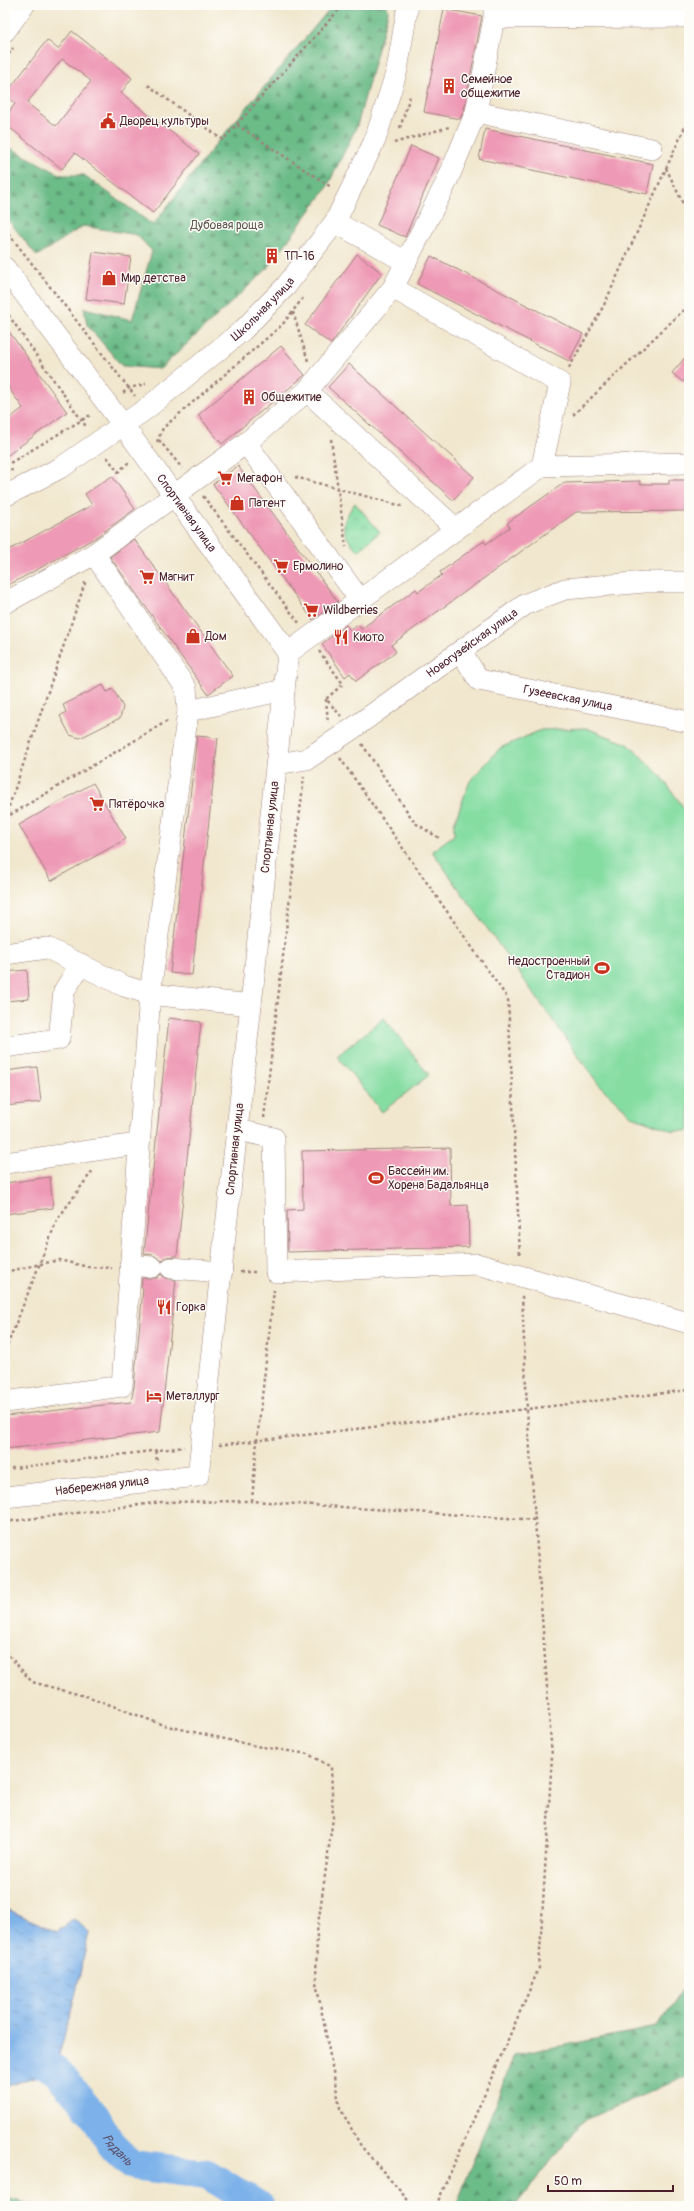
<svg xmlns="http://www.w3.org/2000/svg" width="694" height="2211" font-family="Pangolin,sans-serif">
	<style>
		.grass { fill: #85dda2; stroke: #687e66 }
		.forest { fill: url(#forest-firs); stroke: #5b6e5a }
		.park { fill: url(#park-crowns); stroke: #687e66 }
		.water { fill: url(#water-ripples); stroke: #62688a }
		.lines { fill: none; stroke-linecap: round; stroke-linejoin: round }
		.river { stroke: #7bb1e9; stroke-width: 30 }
		.building { fill: #ee99b5; fill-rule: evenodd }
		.minor-casing { stroke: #9e837c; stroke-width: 22 }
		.path { stroke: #9e837c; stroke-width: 2.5; stroke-dasharray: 3 3; stroke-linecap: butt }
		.minor { stroke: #fff; stroke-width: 21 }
		.labels { text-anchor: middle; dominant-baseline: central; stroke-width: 3; stroke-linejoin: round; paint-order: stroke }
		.poi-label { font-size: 12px; fill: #4a1f2b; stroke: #fdfcf7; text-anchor: start }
		.park-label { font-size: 12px; fill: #5c584f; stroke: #fdfcf7 }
		.street-label { font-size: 12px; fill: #4a1f2b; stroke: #fdfcf7 }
		.water-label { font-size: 13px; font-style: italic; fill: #5b526e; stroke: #fdfcf7 }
	</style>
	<defs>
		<pattern id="forest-firs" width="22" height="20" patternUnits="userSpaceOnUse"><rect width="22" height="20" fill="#6cbc88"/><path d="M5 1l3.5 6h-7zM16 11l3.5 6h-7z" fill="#5b986f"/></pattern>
		<pattern id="park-crowns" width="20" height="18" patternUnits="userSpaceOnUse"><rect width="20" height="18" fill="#85dda2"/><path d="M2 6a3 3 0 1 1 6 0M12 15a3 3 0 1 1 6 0" fill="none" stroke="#74bd8c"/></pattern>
		<pattern id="water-ripples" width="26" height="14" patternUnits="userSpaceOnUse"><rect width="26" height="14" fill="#7bb1e9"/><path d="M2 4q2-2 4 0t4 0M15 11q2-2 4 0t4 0" fill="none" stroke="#678fbd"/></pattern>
	</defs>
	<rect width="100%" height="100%" fill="#fdfcf7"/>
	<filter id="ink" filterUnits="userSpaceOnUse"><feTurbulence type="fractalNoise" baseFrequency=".025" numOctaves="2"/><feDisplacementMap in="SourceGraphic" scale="8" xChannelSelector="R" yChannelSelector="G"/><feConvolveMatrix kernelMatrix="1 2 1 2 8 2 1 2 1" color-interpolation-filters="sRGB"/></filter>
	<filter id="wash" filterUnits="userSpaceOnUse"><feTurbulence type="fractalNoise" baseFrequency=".012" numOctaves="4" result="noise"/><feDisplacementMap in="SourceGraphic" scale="16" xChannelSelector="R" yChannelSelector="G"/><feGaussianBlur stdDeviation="0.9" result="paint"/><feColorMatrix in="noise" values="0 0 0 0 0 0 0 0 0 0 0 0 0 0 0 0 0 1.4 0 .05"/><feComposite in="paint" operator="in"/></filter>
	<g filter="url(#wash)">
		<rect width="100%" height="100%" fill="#f1e7ce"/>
		<!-- grass -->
		<path class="grass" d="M586,728L628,744L660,775L689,815V1131H673L632,1116L599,1085L432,851L454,835V823L470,781L500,748L541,730Z
			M384,1018L429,1075L382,1112L337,1056Z"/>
		<!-- forest -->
		<path class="forest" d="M333,5H387L388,12L357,126L326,189L267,269L160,369L122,366L87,325L84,308L132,320L152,251L137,235L83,226L37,256L5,216V145L61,175H84L153,225L216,144Z
			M689,1980V2075L583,2121L515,2206H456L514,2055L657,2027Z
			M5,2198L38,2206H5Z"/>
		<!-- park -->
		<path class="park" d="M355,503L380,532L358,551C340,531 339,525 355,503Z"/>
		<!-- water -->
		<path class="water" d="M5,1908L57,1932L74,1919L89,1932L76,1992L55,2070L5,2087Z"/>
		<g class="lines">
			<!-- river -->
			<path class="river" id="s1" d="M5,2045L55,2070L95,2116L111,2145L132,2165L207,2174L259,2206"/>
		</g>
		<g id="blocks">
			<!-- building -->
			<path class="building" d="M444,9L482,16L464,110L460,119L424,112Z
				M72,31L132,78L121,93L199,154L153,213L75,153L62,169L5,124V117L15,104L5,95L47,40L58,49ZM62,59L91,81L56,126L27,103Z
				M485,129L653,164L647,194L479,159Z
				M411,146L439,158L405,237L377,225Z
				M93,252L131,257L124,304L86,299Z
				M357,254L382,273L331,344L305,325Z
				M431,256L583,334L569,361L417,284Z
				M5,326L67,412L5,457V422L23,408L5,383Z
				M281,346L305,375L222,444L198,415Z
				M689,353V375L683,382L672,373Z
				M349,364L474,477L453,500L328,387Z
				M238,466L338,602L313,620L213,484Z
				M112,476L135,509L95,538L5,587V552L92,505L85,494Z
				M669,480H689V511L576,512L391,645L396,652L356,681L350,673L345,677L322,644L346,625L350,630L358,625L361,629L416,589L418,592L442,575L440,572L478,545L484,541L486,544L510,527L507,523L564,483L640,481V484H669Z
				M134,539L233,676L208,694L110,557Z
				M103,685L107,692L113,689L123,707L120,718L80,738L70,735L60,716L66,712L63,705Z
				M197,736L218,738L192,975L170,973Z
				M93,783L126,839L51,881L19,825Z
				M27,970L29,999L5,1001V972Z
				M169,1018L201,1022L177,1256L166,1257L162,1261L153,1255L144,1254Z
				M37,1067L41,1102L5,1106V1071Z
				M450,1148L451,1206L468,1205L469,1247L288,1252L287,1210L303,1209L302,1151Z
				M50,1177L53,1208L5,1214V1183Z
				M161,1274L165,1278L176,1280L160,1432L5,1449V1416L131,1402L134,1387L143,1288H141L142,1278H157Z"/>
		</g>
	</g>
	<g filter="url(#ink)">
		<use href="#blocks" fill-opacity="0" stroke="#9e837c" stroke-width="1"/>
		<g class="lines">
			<!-- minor casing -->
			<g class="minor-casing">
				<g id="minor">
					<path d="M494,18L689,17"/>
					<path d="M5,31L24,5"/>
					<path d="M476,112L652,149"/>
					<path d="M335,222L406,262"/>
					<path id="s2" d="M5,268L123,425L288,653L251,1005L198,1476L5,1497"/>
					<path d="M393,288L560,383L542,466"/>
					<path d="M307,391L456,529"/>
					<path d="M246,443L360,600"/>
					<path id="s3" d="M5,496L62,467L146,409L243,330L286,286L335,222L375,140L397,70L408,5"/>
					<path d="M94,554L186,688L188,711"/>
					<path d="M5,603L94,554L246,443L307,391L393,288L447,181L476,112L494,18V5"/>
					<path id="s4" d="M461,652L479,680L689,722"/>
					<path d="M288,653L542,466L689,463"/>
					<path id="s5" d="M277,764L307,759L352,729L526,604L565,589L645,582H689"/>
					<path d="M5,954L47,948L124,986L150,994L251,1005"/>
					<path d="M5,1047L59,1039L64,991L81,964"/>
					<path d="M238,1130L274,1138L276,1272L477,1264L689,1323"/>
					<path d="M5,1163L138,1144"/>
					<path d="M130,1265L152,1267"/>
					<path d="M171,1268L222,1272"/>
					<path d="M5,1402L122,1386L150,994L188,711L284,690"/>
				</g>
			</g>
			<!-- path -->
			<path class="path" d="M5,59L13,48
				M148,85L223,140L343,5
				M237,125L331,187
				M400,128L410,96
				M394,143L449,127
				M666,168L689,216
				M5,229L135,396
				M5,310L87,428
				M293,312L308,361
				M569,368L604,305L689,118
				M123,393L129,388L146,384
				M573,415L689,305
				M331,439L346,547
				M159,440L182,468
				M157,442L163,428L282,325L303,298
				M107,457L118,472L129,462
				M5,466L92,414
				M5,466L13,471
				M295,477L402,506
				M203,496L299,623
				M319,651L343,684L326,699L341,716
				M326,699L328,723
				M362,744L415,823L439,838
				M340,758L508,999L520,1256
				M5,818L86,580
				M5,818L169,720
				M264,1118L304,777
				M5,1272L59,1260L88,1267L112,1268
				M240,1272H257
				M5,1351L57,1220L93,1170
				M219,1445L689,1390
				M156,1451L157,1463
				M5,1469L184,1447
				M252,1501L257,1441L274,1290
				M5,1522L162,1502L252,1501L536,1520
				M5,1651L32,1682L92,1698L163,1725L256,1746L308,1754L331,1767L333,1818L317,1932L316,1982L340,2108L361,2146L413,2206
				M436,2206L539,1968L552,1756L527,1409L522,1295"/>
			<!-- minor -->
			<use href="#minor" class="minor"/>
		</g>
	</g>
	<!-- icons -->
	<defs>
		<g id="building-bare" transform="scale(1.2)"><path d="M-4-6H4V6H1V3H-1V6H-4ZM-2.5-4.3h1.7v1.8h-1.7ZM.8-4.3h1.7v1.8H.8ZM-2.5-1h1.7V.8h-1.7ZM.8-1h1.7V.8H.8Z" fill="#c8321e" stroke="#fdfcf7" stroke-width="2.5" paint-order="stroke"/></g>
		<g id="civic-bare" transform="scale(1.2)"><path d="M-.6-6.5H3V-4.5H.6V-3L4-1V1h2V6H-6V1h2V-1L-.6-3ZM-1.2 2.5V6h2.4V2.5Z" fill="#c8321e" stroke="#fdfcf7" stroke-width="2.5" paint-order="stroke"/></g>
		<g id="shop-bare" transform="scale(1.2)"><path d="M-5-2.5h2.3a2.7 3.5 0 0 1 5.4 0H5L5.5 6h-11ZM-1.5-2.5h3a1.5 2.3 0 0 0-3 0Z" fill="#c8321e" stroke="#fdfcf7" stroke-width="2.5" paint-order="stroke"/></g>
		<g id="supermarket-bare" transform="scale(1.2)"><path d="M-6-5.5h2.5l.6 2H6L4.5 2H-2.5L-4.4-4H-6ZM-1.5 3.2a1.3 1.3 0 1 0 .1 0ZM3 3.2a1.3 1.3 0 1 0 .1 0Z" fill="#c8321e" stroke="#fdfcf7" stroke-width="2.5" paint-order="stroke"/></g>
		<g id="restaurant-bare" transform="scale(1.2)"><path d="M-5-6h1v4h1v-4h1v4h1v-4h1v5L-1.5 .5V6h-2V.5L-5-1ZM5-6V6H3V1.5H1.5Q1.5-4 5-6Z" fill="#c8321e" stroke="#fdfcf7" stroke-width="2.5" paint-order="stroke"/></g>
		<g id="stadium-bare" transform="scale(1.2)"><path d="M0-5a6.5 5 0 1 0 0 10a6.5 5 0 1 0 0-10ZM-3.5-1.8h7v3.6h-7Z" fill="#c8321e" stroke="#fdfcf7" stroke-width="2.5" paint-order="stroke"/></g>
		<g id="hotel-bare" transform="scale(1.2)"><path d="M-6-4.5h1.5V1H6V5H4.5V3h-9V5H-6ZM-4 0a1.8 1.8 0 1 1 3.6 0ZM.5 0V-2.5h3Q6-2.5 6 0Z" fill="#c8321e" stroke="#fdfcf7" stroke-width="2.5" paint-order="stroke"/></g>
	</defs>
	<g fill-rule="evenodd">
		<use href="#building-bare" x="449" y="86"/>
		<use href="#civic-bare" x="108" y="121"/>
		<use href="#building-bare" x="272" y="256"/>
		<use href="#shop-bare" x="109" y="278"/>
		<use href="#building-bare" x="249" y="397"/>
		<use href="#supermarket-bare" x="225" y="478"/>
		<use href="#shop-bare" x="237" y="503"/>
		<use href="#supermarket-bare" x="281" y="566"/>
		<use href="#supermarket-bare" x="147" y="577"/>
		<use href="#supermarket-bare" x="311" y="610"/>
		<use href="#shop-bare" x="193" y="636"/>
		<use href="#restaurant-bare" x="341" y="637"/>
		<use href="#supermarket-bare" x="97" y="804"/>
		<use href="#stadium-bare" x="602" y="968"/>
		<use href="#stadium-bare" x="376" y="1178"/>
		<use href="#restaurant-bare" x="164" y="1307"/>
		<use href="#hotel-bare" x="154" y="1396"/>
	</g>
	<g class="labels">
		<!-- poi labels -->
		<g class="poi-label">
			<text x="461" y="79">Семейное<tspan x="461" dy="14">общежитие</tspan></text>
			<text x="120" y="121">Дворец культуры</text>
			<text x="284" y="256">ТП-16</text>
			<text x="121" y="278">Мир детства</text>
			<text x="261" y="397">Общежитие</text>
			<text x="237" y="478">Мегафон</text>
			<text x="249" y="503">Патент</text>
			<text x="293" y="566">Ермолино</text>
			<text x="159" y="577">Магнит</text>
			<text x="323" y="610">Wildberries</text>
			<text x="205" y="636">Дом</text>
			<text x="353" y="637">Киото</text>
			<text x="109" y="804">Пятёрочка</text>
			<text x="590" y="961" text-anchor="end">Недостроенный<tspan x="590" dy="14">Стадион</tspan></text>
			<text x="388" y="1171">Бассейн им.<tspan x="388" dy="14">Хорена Бадальянца</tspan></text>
			<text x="176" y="1307">Горка</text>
			<text x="166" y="1396">Металлург</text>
		</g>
		<!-- park labels -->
		<g class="park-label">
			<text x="227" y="225">Дубовая роща</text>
		</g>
		<!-- street labels -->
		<g class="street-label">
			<text stroke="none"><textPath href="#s3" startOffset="320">Школьная улица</textPath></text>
			<text stroke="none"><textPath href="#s2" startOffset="305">Спортивная улица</textPath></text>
			<text stroke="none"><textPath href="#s5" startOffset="232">Новогузейская улица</textPath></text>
			<text stroke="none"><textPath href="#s4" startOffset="124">Гузеевская улица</textPath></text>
			<text transform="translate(270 827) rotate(-84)">Спортивная улица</text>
			<text transform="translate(235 1149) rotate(-84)">Спортивная улица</text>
			<text transform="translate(102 1486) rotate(-7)">Набережная улица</text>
		</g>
		<!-- water labels -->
		<g class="water-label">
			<text stroke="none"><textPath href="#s1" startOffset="158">Рядань</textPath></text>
		</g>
	</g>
	<!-- margin -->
	<rect width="694" height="2211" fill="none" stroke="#fdfcf7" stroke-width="20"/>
	<!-- scale -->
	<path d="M548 2185v6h125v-6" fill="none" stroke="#4a1f2b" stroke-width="2"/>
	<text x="554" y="2185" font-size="12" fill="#4a1f2b" stroke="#fdfcf7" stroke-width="3" paint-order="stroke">50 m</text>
</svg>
